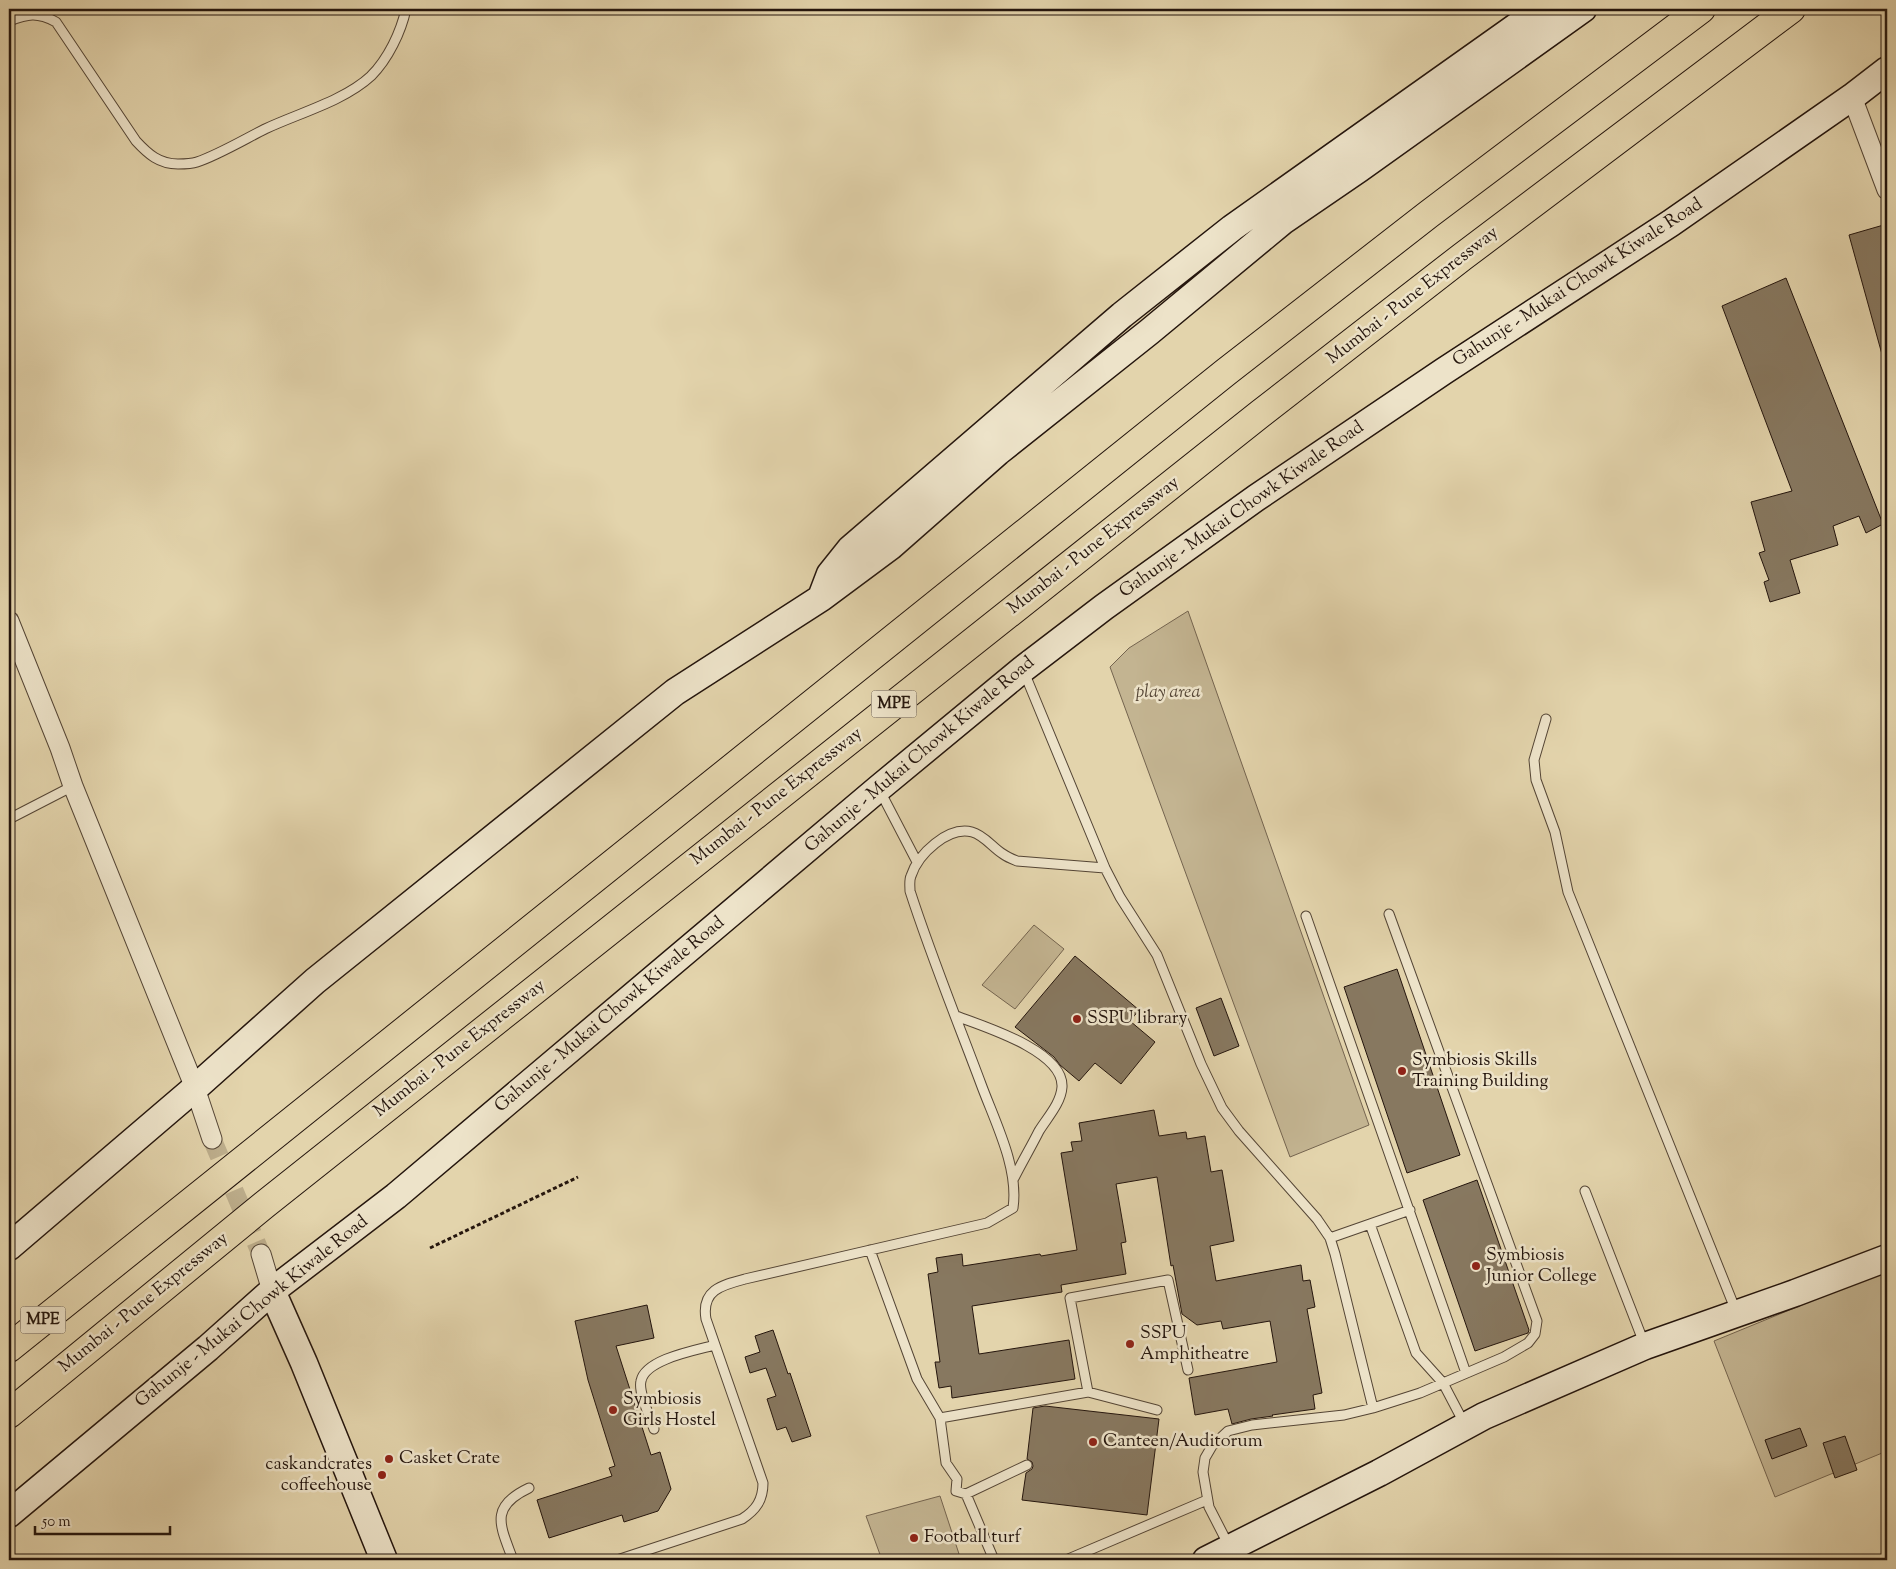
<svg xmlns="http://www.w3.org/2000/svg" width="1896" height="1569" font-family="'Sorts Mill Goudy',serif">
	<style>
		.green { fill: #c3b491; stroke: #74644f }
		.building { fill: #877860; stroke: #24150d }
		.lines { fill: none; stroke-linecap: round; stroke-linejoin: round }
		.street-tunnel { stroke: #bdae8c; stroke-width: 19; stroke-dasharray: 19 9; stroke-linecap: butt }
		.lane-casing { stroke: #544535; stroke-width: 11 }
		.street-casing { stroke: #544535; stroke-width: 21 }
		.secondary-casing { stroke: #24150d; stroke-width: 29 }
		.highway-casing { stroke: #24150d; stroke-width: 30 }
		.path { stroke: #24150d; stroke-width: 3; stroke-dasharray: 4 2.5; stroke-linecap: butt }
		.lane { stroke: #ede3c9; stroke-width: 9 }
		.street { stroke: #ede3c9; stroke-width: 19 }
		.secondary { stroke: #ede3c9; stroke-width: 26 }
		.highway { stroke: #e3d4ac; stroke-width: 28 }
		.poi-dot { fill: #8f2418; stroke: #ede3c9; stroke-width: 2 }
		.labels { text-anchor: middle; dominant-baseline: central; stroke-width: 5; stroke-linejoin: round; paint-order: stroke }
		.shield { fill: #ede3c9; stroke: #605345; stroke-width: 1 }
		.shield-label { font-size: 16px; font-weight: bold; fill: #24150d }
		.street-label { font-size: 18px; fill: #24150d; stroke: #ede3c9 }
		.park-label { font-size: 18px; font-style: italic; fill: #544535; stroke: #ede3c9 }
		.poi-label { font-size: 18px; fill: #24150d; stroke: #ede3c9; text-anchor: start }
	</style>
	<rect width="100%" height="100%" fill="#e3d4ac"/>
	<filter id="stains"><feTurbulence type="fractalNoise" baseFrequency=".004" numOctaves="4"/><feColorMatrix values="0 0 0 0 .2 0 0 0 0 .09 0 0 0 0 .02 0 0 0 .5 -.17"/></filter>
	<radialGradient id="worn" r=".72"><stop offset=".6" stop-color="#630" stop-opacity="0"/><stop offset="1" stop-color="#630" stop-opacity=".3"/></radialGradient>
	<!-- green -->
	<path class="green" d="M1188,611L1369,1125L1290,1157L1110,667L1129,648Z
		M1034,925L1064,949L1015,1009L982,985Z
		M1887,1270V1451L1775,1497L1714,1341Z
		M940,1496L961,1560H882L866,1516Z"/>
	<!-- building -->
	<path class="building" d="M1887,224V358H1883L1849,235Z
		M1786,278L1883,524L1866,533L1859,516L1833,526L1838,545L1790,560L1800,593L1770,602L1764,582L1769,580L1759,553L1765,551L1751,502L1792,491L1722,306Z
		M1075,956L1139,1010L1130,1021L1155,1042L1121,1084L1095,1063L1079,1081L1060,1065L1054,1057L1015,1027Z
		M1397,969L1460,1155L1407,1173L1344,987Z
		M1221,998L1239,1046L1214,1056L1196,1008Z
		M1154,1110L1159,1136L1186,1132L1187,1139L1205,1136L1211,1172L1222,1170L1234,1241L1210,1246L1216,1281L1301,1265L1303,1281L1310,1280L1315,1307L1307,1309L1322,1393L1313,1395L1315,1409L1272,1415L1273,1416L1251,1419L1232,1424L1228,1409L1195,1415L1189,1378L1277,1362L1270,1321L1223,1329L1221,1321L1197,1325L1182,1314L1173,1265L1171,1266L1157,1177L1116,1184L1126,1242L1121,1243L1126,1274L1061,1285L1062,1292L972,1306L979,1354L1069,1340L1075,1379L952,1398L951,1386L939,1388L935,1362H940L928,1274L938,1272L936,1258L962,1254L963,1266L1040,1254L1041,1256L1077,1250L1061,1153L1073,1151L1071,1142L1082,1141L1079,1123Z
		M1477,1180L1529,1330L1528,1333L1475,1351L1423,1200Z
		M647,1305L654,1338L616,1346L651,1455L660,1452L671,1489L658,1511L624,1522L622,1515L549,1538L537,1500L612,1476L609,1468L615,1466L588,1380L575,1321Z
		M773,1330L788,1374L790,1373L811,1436L792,1442L786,1427L777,1430L767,1399L776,1396L766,1368L750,1373L745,1357L760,1352L755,1336Z
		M1045,1406L1159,1419L1147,1515L1022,1500L1026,1473L1032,1469L1033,1466L1032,1462L1027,1459L1033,1408Z
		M1800,1428L1807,1446L1772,1459L1765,1440Z
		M1845,1436L1857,1470L1835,1478L1823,1443Z"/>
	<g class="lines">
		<!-- street-tunnel -->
		<path class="street-tunnel" d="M212,1139L261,1254"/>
		<!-- lane casing -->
		<g class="lane-casing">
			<path id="lane" d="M9,21C28,14 37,12 56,22L136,141C148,154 159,164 178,164C183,164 191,164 197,162C218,155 245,139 265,129C299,113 344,101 371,76C388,59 401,32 406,9
				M1024,672L1105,868L1120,897L1157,955L1201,1064L1222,1108L1239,1131L1317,1219L1330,1238L1335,1254L1373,1408
				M1546,719L1534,760L1536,780L1555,832L1568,892L1736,1311
				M880,791L917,862
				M9,819L73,786
				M1306,916L1466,1373
				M956,1016C983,1026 1064,1051 1062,1087C1061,1103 1047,1118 1039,1131C1031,1147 1022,1162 1014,1178
				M1585,1191L1644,1343
				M1370,1224L1416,1353L1443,1383L1464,1423
				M1330,1238L1410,1210
				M870,1250L917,1379L940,1418L946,1463L957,1479L956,1491L966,1494L1027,1465
				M1088,1392L1070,1298L1168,1280L1188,1370
				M940,1418L1088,1392L1157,1410
				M654,1429C650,1417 638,1392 641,1381C645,1359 697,1350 715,1345
				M966,1494L994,1560
				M1229,1546L1209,1507L1203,1472L1205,1458L1212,1446L1228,1431L1252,1425L1344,1415L1373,1408L1420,1393L1504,1357L1528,1343L1535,1334L1537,1321L1389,914
				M513,1560C500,1525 489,1507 529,1488
				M617,1560L742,1519C756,1510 763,1500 763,1483L706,1319C701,1290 722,1285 745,1279L987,1223L1013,1208C1019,1168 995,1122 981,1084C957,1020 931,956 910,891C910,886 909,880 911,876C918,854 948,826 972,832C984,835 993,848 1003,854C1007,857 1012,859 1017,861L1105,868
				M1066,1560L1207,1500"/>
		</g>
		<!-- street casing -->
		<g class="street-casing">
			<path id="street" d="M1852,97L1887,190
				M9,621L60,748L73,786L195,1088L212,1139
				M261,1254L272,1291"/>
		</g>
		<!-- secondary casing -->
		<g class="secondary-casing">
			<path id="secondary" d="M822,595L830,574L850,549L1122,315L1232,228L1541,9
				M9,1247L195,1088L315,981L675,692L821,598L891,546L998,452L1149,332L1283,221L1359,169L1583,9
				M272,1291L304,1363L384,1560
				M9,1514L208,1348L272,1291L396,1196L879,788L1023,669L1104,607L1256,498L1444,371L1671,223L1852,97L1887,70
				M1206,1560L1379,1473L1484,1416L1645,1346L1795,1293L1887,1258"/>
		</g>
		<!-- highway casing -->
		<g class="highway-casing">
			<path id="highway" d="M9,1348L1226,372L1429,214L1701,9
				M9,1414L264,1205L1260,414L1462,257L1791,9"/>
		</g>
		<!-- path -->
		<path class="path" d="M430,1248L578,1177"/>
		<!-- lane -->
		<use href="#lane" class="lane"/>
		<!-- street -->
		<use href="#street" class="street"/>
		<!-- secondary -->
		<use href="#secondary" class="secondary"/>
		<!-- highway -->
		<use href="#highway" class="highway"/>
	</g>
	<!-- markers -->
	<g class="poi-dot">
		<circle cx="1077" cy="1019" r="5"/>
		<circle cx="1402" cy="1071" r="5"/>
		<circle cx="1476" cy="1266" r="5"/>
		<circle cx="1130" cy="1344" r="5"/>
		<circle cx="613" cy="1410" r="5"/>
		<circle cx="1093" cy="1442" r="5"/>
		<circle cx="389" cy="1459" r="5"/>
		<circle cx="382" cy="1475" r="5"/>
		<circle cx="914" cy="1538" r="5"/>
	</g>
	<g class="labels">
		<!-- shield labels -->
		<g class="shield">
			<rect x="871.5" y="690.5" width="45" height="27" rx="4"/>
			<rect x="20.5" y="1306.5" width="45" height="27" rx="4"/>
		</g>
		<g class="shield-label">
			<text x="894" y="704">MPE</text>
			<text x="43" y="1320">MPE</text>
		</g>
		<!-- street labels -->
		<g class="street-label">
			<text transform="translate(1578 283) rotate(-33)">Gahunje - Mukai Chowk Kiwale Road</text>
			<text transform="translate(1413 296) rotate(-38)">Mumbai - Pune Expressway</text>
			<text transform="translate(1242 510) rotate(-35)">Gahunje - Mukai Chowk Kiwale Road</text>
			<text transform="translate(1094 546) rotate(-38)">Mumbai - Pune Expressway</text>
			<text transform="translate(920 755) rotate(-40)">Gahunje - Mukai Chowk Kiwale Road</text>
			<text transform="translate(777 797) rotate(-38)">Mumbai - Pune Expressway</text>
			<text transform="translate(610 1015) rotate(-40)">Gahunje - Mukai Chowk Kiwale Road</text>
			<text transform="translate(460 1049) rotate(-38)">Mumbai - Pune Expressway</text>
			<text transform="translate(144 1303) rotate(-39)">Mumbai - Pune Expressway</text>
			<text transform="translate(252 1312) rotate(-39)">Gahunje - Mukai Chowk Kiwale Road</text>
		</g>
		<!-- park labels -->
		<g class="park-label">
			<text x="1168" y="693">play area</text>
		</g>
		<!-- poi labels -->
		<g class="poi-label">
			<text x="1087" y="1019">SSPU library</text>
			<text x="1412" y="1061">Symbiosis Skills<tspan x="1412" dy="21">Training Building</tspan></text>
			<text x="1486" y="1256">Symbiosis<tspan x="1486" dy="21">Junior College</tspan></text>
			<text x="1140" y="1334">SSPU<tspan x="1140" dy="21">Amphitheatre</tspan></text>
			<text x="623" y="1400">Symbiosis<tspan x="623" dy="21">Girls Hostel</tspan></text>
			<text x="1103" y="1442">Canteen/Auditorum</text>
			<text x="399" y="1459">Casket Crate</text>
			<text x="372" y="1465" text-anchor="end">caskandcrates<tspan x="372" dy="21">coffeehouse</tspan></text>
			<text x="924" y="1538">Football turf</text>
		</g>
	</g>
	<!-- margin -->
	<rect width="1896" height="1569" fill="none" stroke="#e3d4ac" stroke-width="30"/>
	<rect x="10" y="10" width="1876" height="1549" fill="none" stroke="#24150d" stroke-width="2.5"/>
	<rect x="15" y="15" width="1866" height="1539" fill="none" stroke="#24150d"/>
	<!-- scale -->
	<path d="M35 1526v8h135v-8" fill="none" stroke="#24150d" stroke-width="2.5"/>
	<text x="42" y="1526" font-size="15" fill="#24150d" stroke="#ede3c9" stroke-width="4" paint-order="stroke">50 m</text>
	<rect width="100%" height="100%" filter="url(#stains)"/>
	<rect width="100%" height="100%" fill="url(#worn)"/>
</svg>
